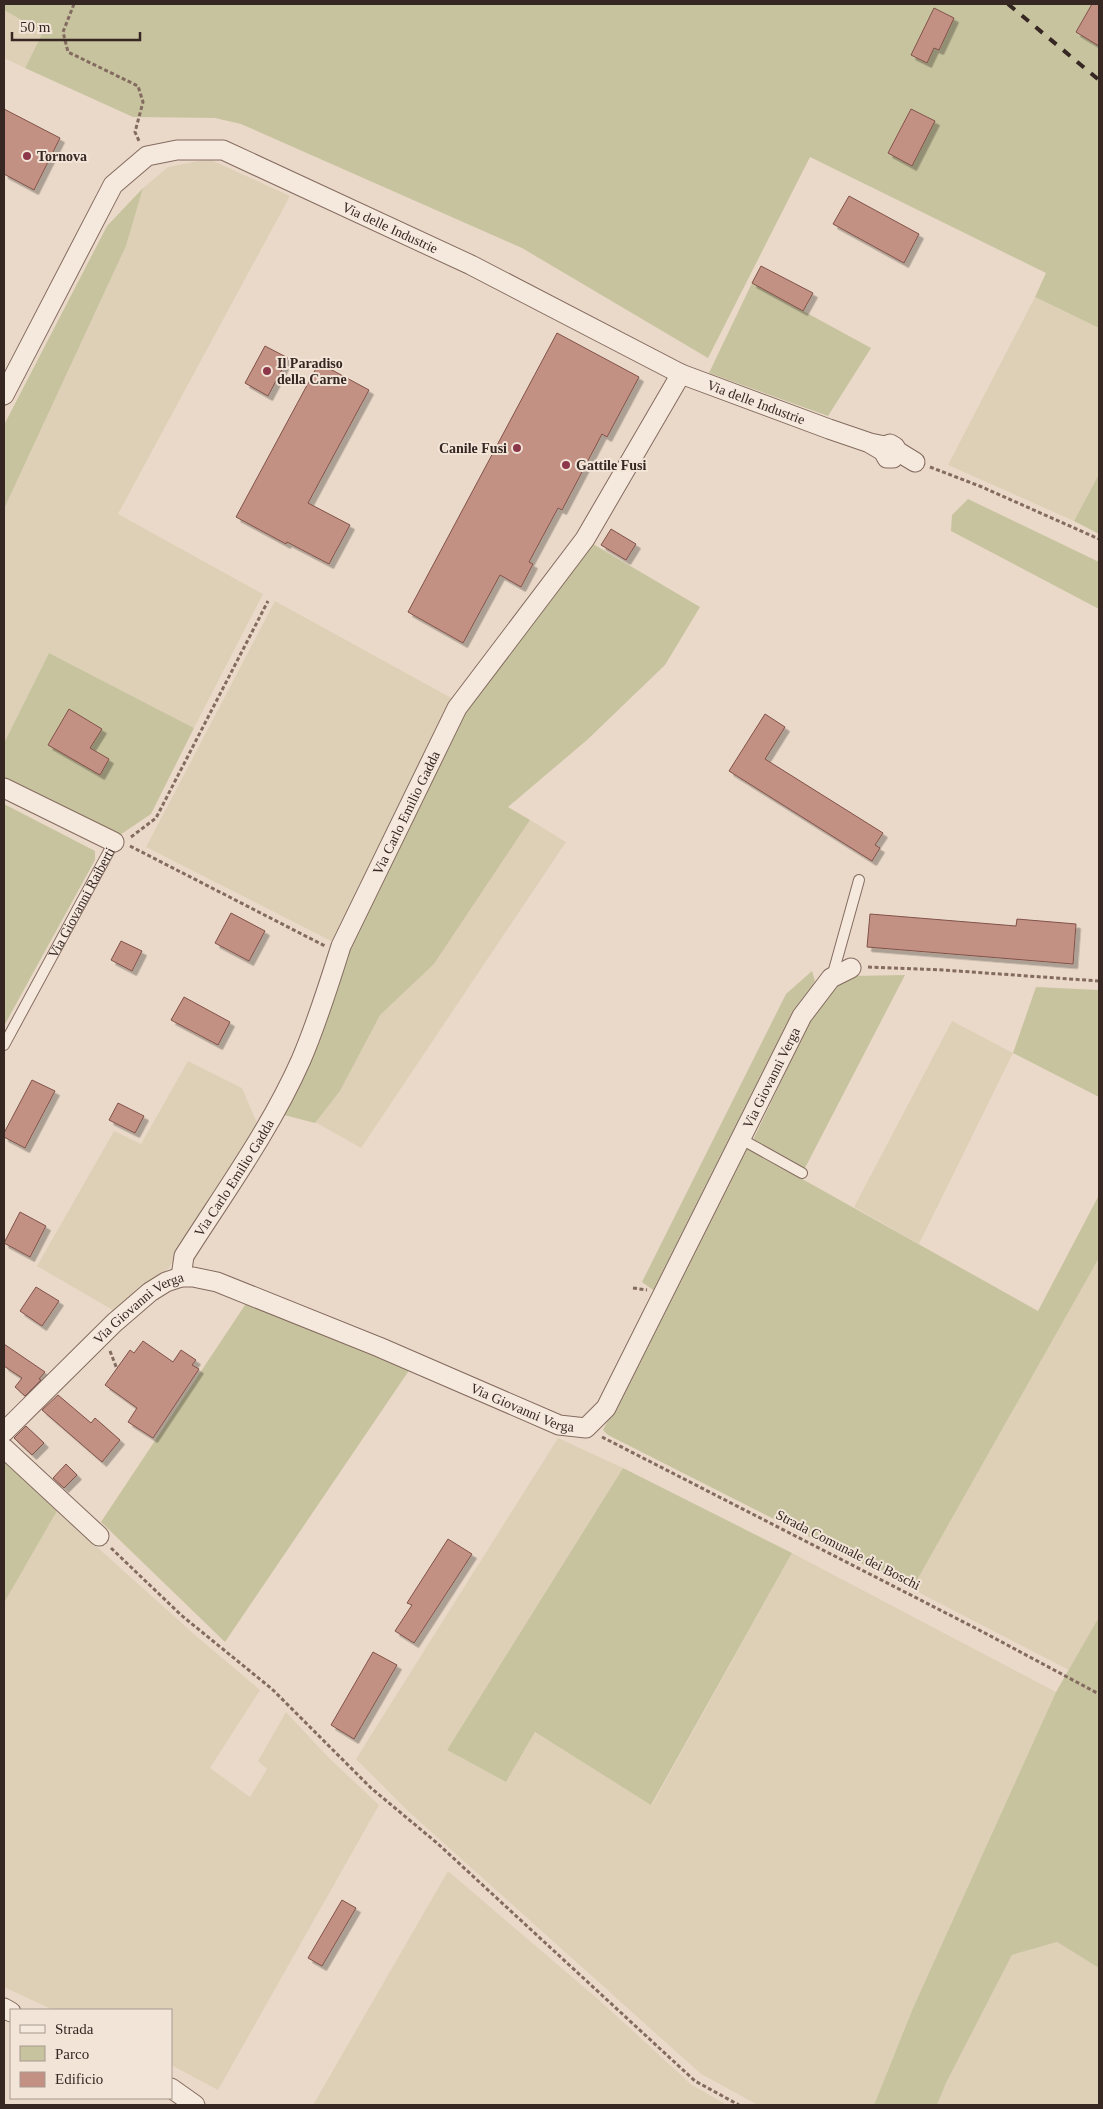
<svg xmlns="http://www.w3.org/2000/svg" width="1103" height="2109" font-family="Georgia,serif">
	<style>
		.farmland { fill: #ded0b7 }
		.green { fill: #c7c39e }
		.building { fill: #c39084; stroke: #805248; filter: url(#shadow) }
		.lines { fill: none; stroke-linecap: round; stroke-linejoin: round }
		.service-casing { stroke: #846b60; stroke-width: 12 }
		.minor-casing { stroke: #846b60; stroke-width: 21 }
		.path { stroke: #846b60; stroke-width: 3; stroke-dasharray: 4 2.5; stroke-linecap: butt }
		.service { stroke: #f5e8dc; stroke-width: 10 }
		.minor { stroke: #f5e8dc; stroke-width: 19 }
		.rail { stroke: #362722; stroke-width: 4; stroke-dasharray: 9 9; stroke-linecap: butt }
		.poi-dot { fill: #8c374a; stroke: #f2e5d8; stroke-width: 2 }
		.labels { text-anchor: middle; dominant-baseline: central; stroke-width: 4; stroke-linejoin: round; paint-order: stroke }
		.poi-label { font-size: 14px; font-weight: bold; fill: #362722; stroke: #f2e5d8; text-anchor: start }
		.street-label { font-size: 14px; fill: #362722; stroke: #f2e5d8 }
	</style>
	<defs>
		<filter id="shadow"><feDropShadow dx="4.5" dy="4.5" stdDeviation="0" flood-color="#0004"/></filter>
	</defs>
	<rect width="100%" height="100%" fill="#ead9c9"/>
	<!-- farmland -->
	<path class="farmland" d="M4,4H57L25,68L4,58Z
		M209,159L290,196L118,514L263,594L194,728L49,653L4,743V509L126,246L143,188L168,167Z
		M1035,297L1099,328V474L1074,521L948,465Z
		M275,601L455,700L335,943L146,847Z
		M530,820L566,842L361,1148L315,1122L340,1091L380,1014L434,964Z
		M952,1021L1013,1053L919,1244L854,1207Z
		M188,1061L242,1088L257,1123L169,1268L116,1312L37,1266L114,1131L141,1144Z
		M1099,1258V1617L1069,1670L912,1589Z
		M558,1438L623,1468L445,1753L447,1750L506,1782L535,1732L652,1805L792,1553L1056,1692L913,2008L874,2105H758L701,2074L408,1811L356,1759Z
		M57,1511L195,1635L260,1690L210,1768L250,1797L267,1769L258,1761L286,1712L328,1757L379,1805L218,2090L171,2065V2010H53L4,1987V1603Z
		M448,1871L599,2000L692,2085L727,2105H313Z
		M1057,1942L1099,1968V2105H937L946,2083L1012,1955Z"/>
	<!-- green -->
	<path class="green" d="M4,4H1099V328L1035,297L1046,273L810,157L708,358L522,248L241,124L215,118L133,117L25,68L43,32L4,10Z
		M143,188L126,246L4,509V425L107,226Z
		M752,283L871,348L828,416L709,373Z
		M1099,474V534L1074,521Z
		M968,499L1099,562V609L951,531L952,515Z
		M588,541L700,607L665,665L587,740L508,807L530,820L434,964L380,1015L340,1091L315,1123L284,1115L347,951L466,706Z
		M49,653L194,728L151,814L108,843L4,787V743Z
		M4,804L95,851V860L4,1026Z
		M812,971L815,981L656,1292L642,1282L786,994Z
		M905,975L805,1168L753,1140L810,1021L837,984L853,976Z
		M1036,987L1099,990V1097L1013,1053Z
		M747,1148L1038,1311L1099,1195V1258L912,1589L608,1435L603,1430Z
		M247,1302L410,1369L225,1642L101,1522Z
		M4,1460L57,1511L4,1603Z
		M623,1468L792,1553L651,1805L535,1732L506,1782L447,1750Z
		M1099,1617V1968L1057,1942L1012,1955L946,2083L937,2105H874L913,2008L1056,1692Z"/>
	<!-- building -->
	<path class="building" d="M1092,4H1099V46L1076,32Z
		M934,8L954,18L939,50L934,48L927,63L911,55Z
		M4,109L60,138L34,190L4,174Z
		M911,109L935,121L912,166L888,153Z
		M849,196L919,234L904,263L833,224Z
		M761,266L813,293L803,311L752,283Z
		M557,333L639,377L607,437L602,434L562,510L558,508L529,562L533,564L521,587L500,575L463,643L408,612Z
		M265,346L288,358L268,396L245,383Z
		M319,363L369,390L308,503L350,525L329,564L287,542L286,544L236,517Z
		M611,529L636,544L626,560L601,545Z
		M69,709L102,729L90,748L109,759L100,775L48,745Z
		M765,714L785,727L765,759L883,833L875,845L880,848L872,861L729,771Z
		M231,913L265,931L249,961L215,943Z
		M870,914L1016,926L1017,919L1076,924L1073,964L867,947Z
		M121,941L142,951L132,971L111,960Z
		M184,997L230,1022L218,1045L171,1020Z
		M32,1080L55,1091L25,1148L4,1137V1133Z
		M118,1103L144,1116L135,1133L109,1120Z
		M20,1212L46,1226L30,1257L4,1243Z
		M36,1287L59,1301L42,1326L20,1311Z
		M143,1341L173,1362L181,1350L196,1360L192,1365L199,1369L153,1438L128,1422L137,1408L105,1385L130,1350L134,1353Z
		M4,1344L45,1372L39,1379L41,1380L25,1396L15,1387L22,1378L4,1366Z
		M58,1395L91,1423L95,1418L120,1440L102,1462L42,1410Z
		M26,1426L44,1443L32,1455L14,1438Z
		M66,1464L77,1475L64,1488L53,1478Z
		M448,1539L472,1554L414,1643L395,1631L412,1605L407,1603Z
		M373,1652L397,1665L354,1739L331,1725Z
		M342,1900L356,1908L322,1966L308,1958Z"/>
	<g class="lines">
		<!-- service casing -->
		<g class="service-casing">
			<g id="service">
				<path d="M832,977L859,880"/>
				<path id="s1" d="M4,1045L114,842"/>
				<path d="M741,1139L802,1173"/>
			</g>
		</g>
		<!-- minor casing -->
		<g class="minor-casing">
			<g id="minor">
				<path id="s2" d="M4,395L113,185L147,156L177,150H223L471,265L681,374L829,429L870,443L885,446"/>
				<path d="M871,444L883,451L887,458H893L897,451L895,447L890,444L885,446L883,451"/>
				<path d="M897,451L915,462"/>
				<path d="M4,788L114,842"/>
				<path id="s3" d="M181,1277L184,1256C224,1193 270,1130 301,1060C317,1023 329,984 341,946L457,708L585,539L681,374"/>
				<path id="s4" d="M4,1432L114,1323L150,1292L166,1282L181,1277H193L217,1282L379,1347L559,1425L586,1428L606,1408L802,1016L831,978L851,968"/>
				<path d="M4,1448L99,1536"/>
				<path d="M4,2008L11,2012"/>
				<path d="M171,2088L195,2105"/>
			</g>
		</g>
		<!-- path -->
		<path class="path" d="M74,4L63,32L68,52L138,86L143,102L135,132L139,141
			M930,467L982,487L1099,539
			M131,837L156,818L268,601
			M130,846L325,946
			M868,967L943,970L1099,981
			M633,1288L647,1290
			M110,1351L117,1369
			M602,1437L983,1632L1099,1694
			M111,1548L181,1615L272,1689L371,1788L437,1843L695,2081L739,2105"/>
		<!-- service -->
		<use href="#service" class="service"/>
		<!-- minor -->
		<use href="#minor" class="minor"/>
		<!-- rail -->
		<path class="rail" d="M1008,4L1099,80"/>
	</g>
	<!-- markers -->
	<g class="poi-dot">
		<circle cx="27" cy="156" r="5"/>
		<circle cx="267" cy="371" r="5"/>
		<circle cx="517" cy="448" r="5"/>
		<circle cx="566" cy="465" r="5"/>
	</g>
	<g class="labels">
		<!-- poi labels -->
		<g class="poi-label">
			<text x="37" y="156">Tornova</text>
			<text x="277" y="363">Il Paradiso<tspan x="277" dy="16">della Carne</tspan></text>
			<text x="507" y="448" text-anchor="end">Canile Fusi</text>
			<text x="576" y="465">Gattile Fusi</text>
		</g>
		<!-- street labels -->
		<g class="street-label">
			<text stroke="none"><textPath href="#s2" startOffset="542">Via delle Industrie</textPath></text>
			<text stroke="none"><textPath href="#s2" startOffset="948">Via delle Industrie</textPath></text>
			<text stroke="none"><textPath href="#s3" startOffset="519">Via Carlo Emilio Gadda</textPath></text>
			<text stroke="none"><textPath href="#s1" startOffset="162">Via Giovanni Raiberti</textPath></text>
			<text stroke="none"><textPath href="#s4" startOffset="1069">Via Giovanni Verga</textPath></text>
			<text stroke="none"><textPath href="#s3" startOffset="114">Via Carlo Emilio Gadda</textPath></text>
			<text stroke="none"><textPath href="#s4" startOffset="184">Via Giovanni Verga</textPath></text>
			<text stroke="none"><textPath href="#s4" startOffset="604">Via Giovanni Verga</textPath></text>
			<text transform="translate(848 1550) rotate(27)">Strada Comunale dei Boschi</text>
		</g>
	</g>
	<!-- border -->
	<rect width="1103" height="2109" fill="none" stroke="#362722" stroke-width="10"/>
	<!-- legend -->
	<rect x="10" y="2009" width="162" height="90" fill="#f2e5d8" stroke="#a7998f"/>
	<rect x="20" y="2025" width="25" height="8" fill="#f5e8dc" stroke="#a7998f"/>
	<text x="55" y="2034" font-size="15" fill="#362722">Strada</text>
	<rect x="20" y="2046" width="25" height="15" fill="#c7c39e" stroke="#a7998f"/>
	<text x="55" y="2059" font-size="15" fill="#362722">Parco</text>
	<rect x="20" y="2072" width="25" height="15" fill="#c39084" stroke="#a7998f"/>
	<text x="55" y="2084" font-size="15" fill="#362722">Edificio</text>
	<!-- scale -->
	<path d="M12 32v8h128v-8" fill="none" stroke="#362722" stroke-width="2.5"/>
	<text x="20" y="32" font-size="15" fill="#362722" stroke="#f2e5d8" stroke-width="4" paint-order="stroke">50 m</text>
</svg>
